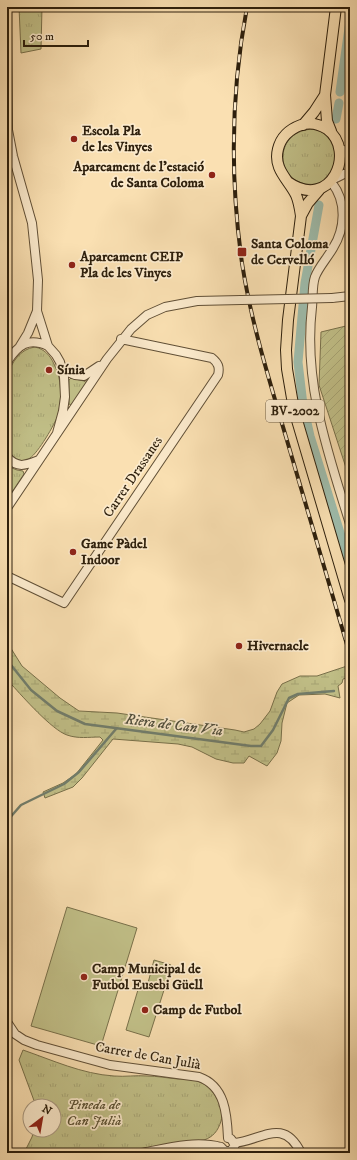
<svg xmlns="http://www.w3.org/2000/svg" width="357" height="1160" font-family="'IM FELL DW Pica',serif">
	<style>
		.grass { fill: url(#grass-tufts); stroke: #78704a }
		.wetland { fill: url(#wetland-marsh); stroke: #78704a }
		.garden { fill: url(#garden-furrows); stroke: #78704a }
		.pitch { fill: #c2c189; stroke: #78704a }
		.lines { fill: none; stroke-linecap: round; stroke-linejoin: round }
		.stream { stroke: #717e6d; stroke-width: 2.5 }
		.canal { stroke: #9ebdad; stroke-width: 9 }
		.minor-casing { stroke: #604f36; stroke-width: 10 }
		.major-casing { stroke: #2d1f0c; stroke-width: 12 }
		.minor { stroke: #fcebcd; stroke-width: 8 }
		.major { stroke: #fae0b2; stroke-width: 10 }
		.rail-casing { stroke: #2d1f0c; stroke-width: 4 }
		.rail { stroke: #fcebcd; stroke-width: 2.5; stroke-dasharray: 8; stroke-linecap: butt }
		.minor-bridge-casing { stroke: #604f36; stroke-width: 10; stroke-linecap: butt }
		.minor-bridge { stroke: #fcebcd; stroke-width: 8 }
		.poi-dot { fill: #8f2418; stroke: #fcebcd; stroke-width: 1.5 }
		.labels { text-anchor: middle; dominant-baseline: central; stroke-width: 3.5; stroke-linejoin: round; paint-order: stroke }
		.shield { fill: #fcebcd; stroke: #6b5c46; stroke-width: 1 }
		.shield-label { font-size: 13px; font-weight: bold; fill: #2d1f0c }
		.poi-label { font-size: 14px; font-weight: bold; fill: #2d1f0c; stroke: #fcebcd; text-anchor: start }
		.street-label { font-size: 14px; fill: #2d1f0c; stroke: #fcebcd }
		.park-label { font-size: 14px; font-style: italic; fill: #5a5032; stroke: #fcebcd }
		.water-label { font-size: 15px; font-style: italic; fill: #4f4e3c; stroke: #fcebcd }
	</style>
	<defs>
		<pattern id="grass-tufts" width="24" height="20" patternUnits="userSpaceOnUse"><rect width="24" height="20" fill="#c2c189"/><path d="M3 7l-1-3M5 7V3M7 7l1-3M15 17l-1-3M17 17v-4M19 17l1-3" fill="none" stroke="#a7a575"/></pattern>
		<pattern id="wetland-marsh" width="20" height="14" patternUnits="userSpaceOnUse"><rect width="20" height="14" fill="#c2c189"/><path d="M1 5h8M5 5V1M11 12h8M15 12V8" fill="none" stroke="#a7a575"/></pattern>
		<pattern id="garden-furrows" width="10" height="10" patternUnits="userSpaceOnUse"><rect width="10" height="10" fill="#c2c189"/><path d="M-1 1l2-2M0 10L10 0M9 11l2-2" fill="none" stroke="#a7a575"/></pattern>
	</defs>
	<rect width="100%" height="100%" fill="#fae0b2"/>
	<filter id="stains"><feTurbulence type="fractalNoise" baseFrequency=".005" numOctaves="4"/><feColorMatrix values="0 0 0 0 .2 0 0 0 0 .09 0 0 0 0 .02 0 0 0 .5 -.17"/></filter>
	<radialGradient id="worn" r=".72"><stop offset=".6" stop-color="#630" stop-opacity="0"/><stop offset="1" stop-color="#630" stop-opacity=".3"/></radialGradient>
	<!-- grass -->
	<path class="grass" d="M19,7H42L41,49L21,53Z
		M314,129C330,134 332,140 338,154C336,160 331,176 327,179C321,184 313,185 306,184C274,179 274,130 314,129Z
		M35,347C44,349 50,355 54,364C62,379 62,398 58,415C55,424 38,453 30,458C23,464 14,459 10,452C4,438 7,392 7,376C12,362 20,349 35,347Z
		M71,378L84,381L87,383L71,405L69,404V380Z
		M7,466L17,470L23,471L24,474L10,495L7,497Z
		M23,1050C52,1060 82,1074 114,1076C125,1077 136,1075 147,1076C157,1076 167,1078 178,1079C185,1079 195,1079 202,1083C213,1088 225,1108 221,1121C218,1131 213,1137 204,1140L150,1147L119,1153H24L32,1137L34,1130H54V1106H36L19,1060Z"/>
	<!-- wetland -->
	<path class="wetland" d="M7,642L22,666L60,698L79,711L117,713L235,730L244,732L254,729L260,724L270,711L277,692L282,684L300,676H317L347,666L350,673L349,677L343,679L342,683L338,686L340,698L325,694L299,695L287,703L282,723L281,741L277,753L267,766L249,756L244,763H233L216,759L192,747L178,744L113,739L82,778L73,787L45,798L43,792L63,783L76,774L103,740L100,737C89,737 78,739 67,735C52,730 23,697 12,685L7,684Z"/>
	<!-- garden -->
	<path class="garden" d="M350,325V480L319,385L321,332Z"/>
	<!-- pitch -->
	<path class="pitch" d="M67,907L137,928L101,1046L31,1026Z
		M154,960L171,965L165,988L148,983Z
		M140,983L164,990L149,1037L126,1030Z"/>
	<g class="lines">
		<!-- stream -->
		<path class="stream" d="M7,660L31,690L57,711L85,724L251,746H261L273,730L289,698L298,694L334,691
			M7,821L21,805L64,784L79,772L116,729"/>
		<!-- canal -->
		<path class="canal" d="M340,92L350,21
			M336,119L339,103
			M319,205L305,283L298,362L303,405L310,436L350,565"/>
		<!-- minor casing -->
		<g class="minor-casing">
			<path id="minor" d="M7,30L8,130L13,156L32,223L38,280L37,311L48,346L56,355L60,362L64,377L65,397L63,411L57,433
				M343,150L350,157
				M336,178L344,174L350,173
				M332,183C347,202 345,229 333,248C328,257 318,268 315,277C312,285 313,298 312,307C303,383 328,453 350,524
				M332,298L350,296
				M20,346L28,333L37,311
				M7,362C18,345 28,337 48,346
				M63,370L75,375L84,376L99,366
				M7,457C18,469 26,465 39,460
				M7,508L107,359L131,329L147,315L165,307L197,301L241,300
				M7,576L64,603L218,375C220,367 218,363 212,358L121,339
				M7,1022L15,1034L24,1040L37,1045L110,1065L199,1077C225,1086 227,1114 228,1138
				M234,1143C261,1141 283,1116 301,1153
				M221,1147L225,1151H231L235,1145L231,1139
				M142,1153C167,1148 195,1140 221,1147"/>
		</g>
		<!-- major casing -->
		<g class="major-casing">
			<path id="major" d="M303,125L314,112L325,95
				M331,131L327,121L325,95L336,7
				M288,182C331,212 357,151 327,129C319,124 309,122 301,125C290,129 281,137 278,149C273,169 288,179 296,195C299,202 300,209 301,216
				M320,189L308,203L301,216L288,320L286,350L287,369L294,410L350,600"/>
		</g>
		<!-- minor -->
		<use href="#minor" class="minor"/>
		<!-- major -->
		<use href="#major" class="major"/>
		<!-- rail casing -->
		<g class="rail-casing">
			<path id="rail" d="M247,7C231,91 230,178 242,263C251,322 269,379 286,437C307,510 329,582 350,655"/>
		</g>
		<!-- rail -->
		<use href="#rail" class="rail"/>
		<!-- minor-bridge casing -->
		<g class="minor-bridge-casing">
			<path id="minor-bridge" d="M241,300L332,298"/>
		</g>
		<!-- minor-bridge -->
		<use href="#minor-bridge" class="minor-bridge"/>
	</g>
	<!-- markers -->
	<g class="poi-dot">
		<circle cx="74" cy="139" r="4"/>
		<circle cx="212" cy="175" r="4"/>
		<rect x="237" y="247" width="10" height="10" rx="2"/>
		<circle cx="72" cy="265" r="4"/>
		<circle cx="49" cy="370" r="4"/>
		<circle cx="73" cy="552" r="4"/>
		<circle cx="239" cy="646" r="4"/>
		<circle cx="84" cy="977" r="4"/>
		<circle cx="145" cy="1010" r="4"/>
	</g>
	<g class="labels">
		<!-- shield labels -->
		<rect class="shield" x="266" y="400" width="58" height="22" rx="3"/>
		<g class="shield-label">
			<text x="295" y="411">BV-2002</text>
		</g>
		<!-- poi labels -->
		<g class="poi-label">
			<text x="82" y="131">Escola Pla<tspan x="82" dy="16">de les Vinyes</tspan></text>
			<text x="204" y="167" text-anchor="end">Aparcament de l'estació<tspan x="204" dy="16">de Santa Coloma</tspan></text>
			<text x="251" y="244">Santa Coloma<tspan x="251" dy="16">de Cervelló</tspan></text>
			<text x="80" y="257">Aparcament CEIP<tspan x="80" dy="16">Pla de les Vinyes</tspan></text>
			<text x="57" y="370">Sínia</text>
			<text x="81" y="544">Game Pàdel<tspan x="81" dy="16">Indoor</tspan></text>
			<text x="247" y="646">Hivernacle</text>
			<text x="92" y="969">Camp Municipal de<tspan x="92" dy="16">Futbol Eusebi Güell</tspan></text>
			<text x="153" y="1010">Camp de Futbol</text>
		</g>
		<!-- street labels -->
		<g class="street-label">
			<text transform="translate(133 477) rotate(-56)">Carrer Drassanes</text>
			<text transform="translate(148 1056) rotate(10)">Carrer de Can Julià</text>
		</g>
		<!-- park labels -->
		<g class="park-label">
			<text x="94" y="1105">Pineda de<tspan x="94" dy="16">Can Julià</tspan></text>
		</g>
		<!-- water labels -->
		<g class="water-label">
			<text transform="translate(174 725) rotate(7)">Riera de Can Via</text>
		</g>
	</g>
	<!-- margin -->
	<rect width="357" height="1160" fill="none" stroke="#fae0b2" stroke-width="24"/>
	<rect x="8" y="8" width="341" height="1144" fill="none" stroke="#2d1f0c" stroke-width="2"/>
	<rect x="12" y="12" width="333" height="1136" fill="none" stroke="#2d1f0c"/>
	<!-- north arrow -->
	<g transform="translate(42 1118) rotate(31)"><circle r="19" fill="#fcebcd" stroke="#a99980"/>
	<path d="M0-3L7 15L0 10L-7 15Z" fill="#8f2418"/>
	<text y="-6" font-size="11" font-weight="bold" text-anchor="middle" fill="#2d1f0c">N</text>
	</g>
	<!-- scale -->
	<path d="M24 40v6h64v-6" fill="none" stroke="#2d1f0c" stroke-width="2"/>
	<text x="30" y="40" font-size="12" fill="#2d1f0c" stroke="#fcebcd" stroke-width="3" paint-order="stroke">50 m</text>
	<rect width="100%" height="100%" filter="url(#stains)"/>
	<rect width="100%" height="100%" fill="url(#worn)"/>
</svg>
